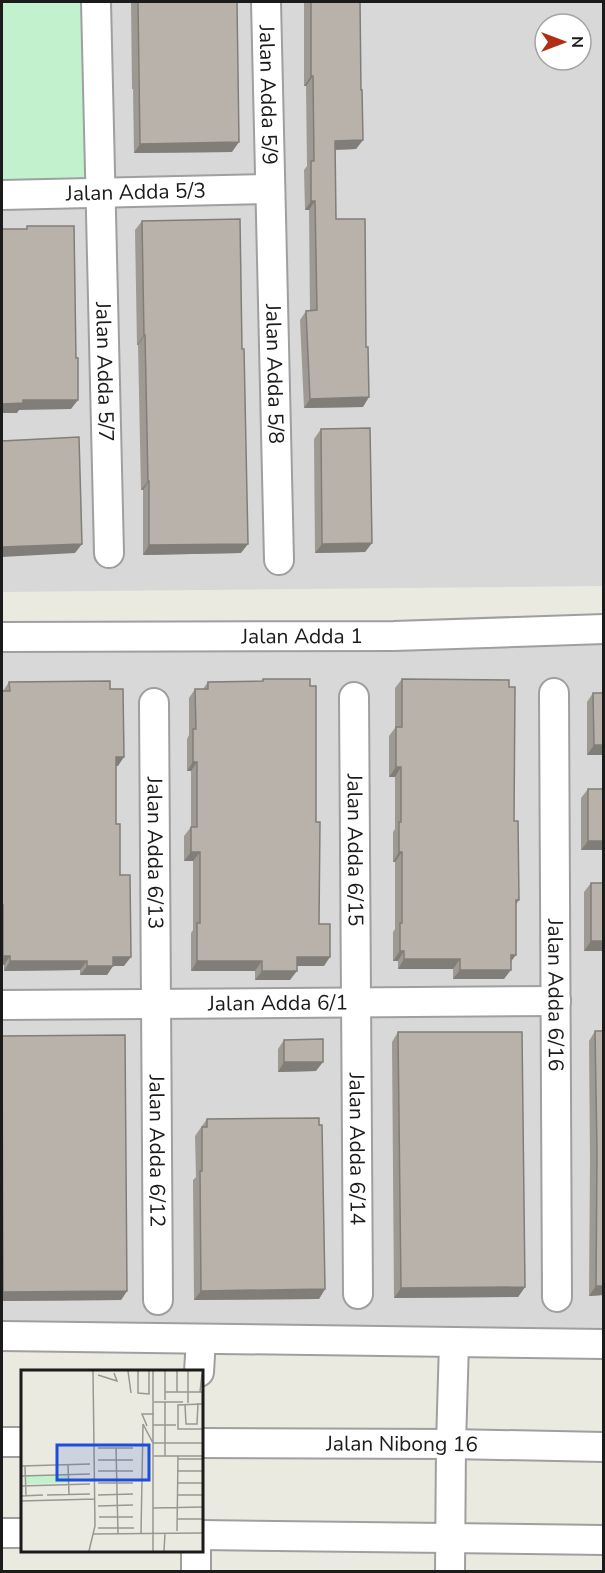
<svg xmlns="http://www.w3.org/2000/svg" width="605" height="1573" font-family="'Nunito Sans',sans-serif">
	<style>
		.residential { fill: #d9d8d8; fill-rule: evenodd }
		.park { fill: #c2f2cd }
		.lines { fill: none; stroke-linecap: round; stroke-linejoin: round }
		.minor-casing { stroke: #9f9f9f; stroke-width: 32 }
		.minor { stroke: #fff; stroke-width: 28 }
		.wall { fill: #9e9993 }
		.shaded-wall { fill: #817d78 }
		.building { fill: #b8b2ab; stroke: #817d78; stroke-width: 1.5 }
		.labels { text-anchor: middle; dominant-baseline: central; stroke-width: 4.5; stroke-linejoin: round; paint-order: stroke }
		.street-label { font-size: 21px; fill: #1b1b1b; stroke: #fff }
		.inset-road { fill: none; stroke: #989792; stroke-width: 1.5 }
		.view { fill: #1d4ed8; fill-opacity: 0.15; stroke: #1d4ed8; stroke-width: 3 }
		.inset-edge { fill: none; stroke: #1b1b1b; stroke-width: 3 }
	</style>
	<rect width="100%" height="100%" fill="#ebeae1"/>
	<!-- residential -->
	<path class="residential" d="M2,2H603V586L2,592ZM545,24H581V60H545Z
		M603,640V1337L2,1331V650Z"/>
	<!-- park -->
	<path class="park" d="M2,2H82L86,178L2,180Z"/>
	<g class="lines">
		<!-- minor casing -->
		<g class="minor-casing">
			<g id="minor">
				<path id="s1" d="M96,2L109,553"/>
				<path id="s2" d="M266,2L279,560"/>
				<path id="s3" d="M2,195L270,189"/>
				<path id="s4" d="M2,637L394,636L604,629"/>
				<path id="s5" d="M554,693L557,1297"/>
				<path id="s6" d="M354,697L358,1294"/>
				<path id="s7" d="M154,703L158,1300"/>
				<path id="s8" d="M2,1005L556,1001"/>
				<path d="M2,1336L604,1344"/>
				<path d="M199,1372L201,1339"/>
				<path d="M2,1442H22"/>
				<path id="s9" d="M201,1443L451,1444L604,1447"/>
				<path d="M2,1533H22"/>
				<path d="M201,1535L604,1540"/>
				<path d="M196,1572V1550"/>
				<path d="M450,1572L451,1444L454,1343"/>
			</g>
		</g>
		<!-- minor -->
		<use href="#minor" class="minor"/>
	</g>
	<!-- wall -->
	<path class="wall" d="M131,2H237L232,152L134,153L133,89H132Z
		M304,2H360L361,90L363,140L356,149L335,150L336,219L363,407L304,408L300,320L306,311H310L309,210H305L304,170L307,166L306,86H304Z
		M142,221L241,553L143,555V490H141L138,345H137L135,230Z
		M321,429L372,543L365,552L315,553L314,439Z
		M263,679L316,822L319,924L324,966H297L290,980H255V971H191V933L193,930V861H184V836L191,827V771H187V739L189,735V698L195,689H203L208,682L262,681Z
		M402,679L514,821L519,900L516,905L511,962L504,979H453V969H398V961H393V932L395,929V862H393V832L395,829V777H389V736L395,728V688Z
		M9,682L110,689L118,766H116V824L120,875L124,966H113L107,975H80V970L4,971V965H2V691H3Z
		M593,693H603V755H587V702Z
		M588,789L603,850H581V798Z
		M591,883L603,951H584V892Z
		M595,1031H603V1295L589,1296L590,1161L589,1041Z
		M398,1032L525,1287L518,1297L394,1298L392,1042Z
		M2,1036L127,1291L121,1300L2,1301Z
		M284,1040L316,1071L278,1072V1049Z
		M207,1119L325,1289L319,1299L194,1300L193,1180L196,1177L195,1136Z"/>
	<!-- shaded-wall -->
	<path class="shaded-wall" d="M311,76H313L306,86H304Z
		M363,140L356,149L328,150L335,141Z
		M239,142L232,152L134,153L140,144Z
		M311,201H315L309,210H305Z
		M144,335H145L138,345H137Z
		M369,397L363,407L304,408L310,399Z
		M23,400H78L71,409L19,410L17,413H2V404Z
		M148,481H149L143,490H141Z
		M372,543L365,552L315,553L322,544Z
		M82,544L75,553L2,557V547Z
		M248,544L241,553L143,555L149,545Z
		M594,745H603V755H587Z
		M116,757H124L118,766H109Z
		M193,762H197L191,771H187Z
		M396,767H401L395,777H389Z
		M588,841H603V850H581Z
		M191,852H200L193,861H184Z
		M399,852H402L395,862H393Z
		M591,941H603V951H584Z
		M400,951H404L398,961H393Z
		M511,955H516L509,964Z
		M3,956H10L4,965H2V958Z
		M113,957H131L124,966H113L107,975H80L87,966Z
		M297,957H330L324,966H290Z
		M404,959H460L453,969H398Z
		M10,961H87L80,970L4,971Z
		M197,961H262L255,971H191Z
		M460,970H511L504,979H453Z
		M262,971H297L290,980H255Z
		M284,1062H323L316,1071L278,1072Z
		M596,1286H603V1295L589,1296Z
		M525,1287L518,1297L394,1298L401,1288Z
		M325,1289L319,1299L194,1300L201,1291Z
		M127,1291L121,1300L2,1301V1294L3,1292Z"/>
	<!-- building -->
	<path class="building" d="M138,2H237L239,142L140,144Z
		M311,2H360L361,90H362L363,140L335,141L336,219H365L366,347H368L369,397L310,399L306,311L317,310L315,201H311V161H314L313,76H311Z
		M240,219L242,349H244L248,544L149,545V481H148L145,335H144L142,221Z
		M27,226H74L76,358H78V400H23V403L2,404V229H27Z
		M370,428L372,543L322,544L321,429Z
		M79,437L82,544L2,547V441Z
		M263,679H310V686H316V822H320L319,924H330V957H297V971H262V961H197V923H200V852H191V827H197V762H193V729H196L195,689H208V682L263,681Z
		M402,679L509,680V687H515L514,821H518L519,900H516V955H511V970H460V959H404V951H400V923H402V852H399V822H401V767H396V727H402Z
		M110,681V689H123L124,757H116V824H120V875H130L131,957H113V966H87V961H10V956H3V905H2V691H10L9,682Z
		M593,693H603V745H594Z
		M588,789H603V841H588Z
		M591,883H603V941H591Z
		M595,1031H603V1286H596L597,1151Z
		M398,1032H522L525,1287L401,1288Z
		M125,1035L127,1291L3,1292L2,1036Z
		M323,1039V1062H284V1040Z
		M319,1118V1125H322L325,1289L201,1291L200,1171H202V1127H207V1119Z"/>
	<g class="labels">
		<!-- street labels -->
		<g class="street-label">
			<text stroke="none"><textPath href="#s2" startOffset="93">Jalan Adda 5/9</textPath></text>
			<text stroke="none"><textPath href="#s3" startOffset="134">Jalan Adda 5/3</textPath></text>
			<text stroke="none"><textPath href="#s1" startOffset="370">Jalan Adda 5/7</textPath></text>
			<text stroke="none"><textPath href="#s2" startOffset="372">Jalan Adda 5/8</textPath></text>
			<text stroke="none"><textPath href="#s4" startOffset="300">Jalan Adda 1</textPath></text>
			<text stroke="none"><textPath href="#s6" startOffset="153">Jalan Adda 6/15</textPath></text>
			<text stroke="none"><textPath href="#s7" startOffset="150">Jalan Adda 6/13</textPath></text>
			<text stroke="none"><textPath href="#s5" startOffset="302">Jalan Adda 6/16</textPath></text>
			<text stroke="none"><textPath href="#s8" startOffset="276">Jalan Adda 6/1</textPath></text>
			<text stroke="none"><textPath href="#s6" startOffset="452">Jalan Adda 6/14</textPath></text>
			<text stroke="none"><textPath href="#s7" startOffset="448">Jalan Adda 6/12</textPath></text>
			<text stroke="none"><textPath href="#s9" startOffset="201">Jalan Nibong 16</textPath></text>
		</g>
	</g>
	<!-- overview -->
	<g transform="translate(21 1370)">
		<rect width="182" height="182" fill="#ebeae1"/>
		<path d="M47,105V113L5,114V106Z" fill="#c2f2cd"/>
		<path class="inset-road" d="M107,1L110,23M117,1V23L128,24V1M156,1V22M167,1V33M77,5L96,11L93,3M144,22H181M179,22L181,4M144,30V1M133,32H162M144,32V86M181,34L157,35V59H181M164,35L165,54H176L177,33M122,54L132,73H181M132,55H155M126,56L121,44H133M77,78H112M95,78L97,164M133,86H181M157,89H181M77,90H112M47,95L48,125M0,96L69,94M4,96L5,126M77,101H112M156,101H181M0,106L69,104M77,113H112M156,113H181M0,116L69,114M26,125L69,124M77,125L112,124M156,125H181M0,126L22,125M0,131L74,129M77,136L112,135M132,138L181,137M78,147H112M156,149H181M77,158H113M156,161L157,86M72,164L181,163M120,164L122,54M68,181L74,156L72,1M132,181V1M143,181L144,163"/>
		<path class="view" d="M36,75H128V110H36Z"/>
		<rect width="182" height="182" class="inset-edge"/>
	</g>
	<!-- border -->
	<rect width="605" height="1573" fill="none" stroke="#1b1b1b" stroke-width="6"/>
	<!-- north arrow -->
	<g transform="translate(563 42) rotate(90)"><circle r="28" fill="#ffffff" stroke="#a4a4a4" stroke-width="1.5"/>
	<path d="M0-4.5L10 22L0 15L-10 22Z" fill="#b02e16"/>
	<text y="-9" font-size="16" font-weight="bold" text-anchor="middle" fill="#1b1b1b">N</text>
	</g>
</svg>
